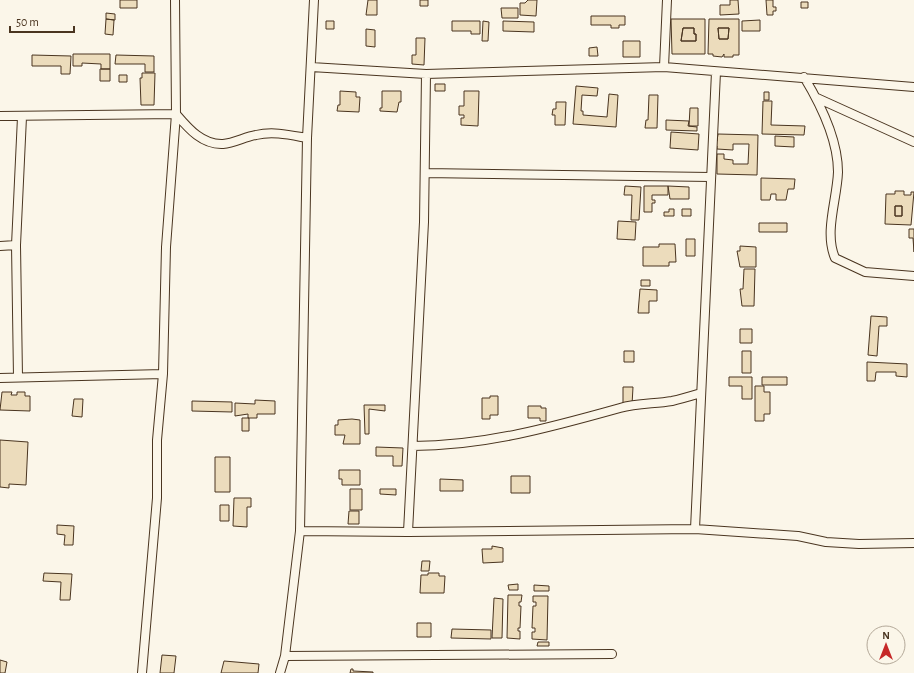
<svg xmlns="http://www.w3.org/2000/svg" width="914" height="673" font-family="'Alegreya Sans',sans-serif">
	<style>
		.building { fill: #ecdcbc; stroke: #4a3520; fill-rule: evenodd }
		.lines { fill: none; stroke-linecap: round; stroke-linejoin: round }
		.minor-casing { stroke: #4a3520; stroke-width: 10 }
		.minor { stroke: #fbf6e9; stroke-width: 8 }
	</style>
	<rect width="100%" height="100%" fill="#fbf6e9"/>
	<!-- building -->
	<path class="building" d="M120,0H137V8H120Z
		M368,0H377V15H366Z
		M420,0H428V6H420Z
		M528,0H537L536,16L520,15V3H525Z
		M730,0H738L739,14L720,15V5H730Z
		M766,0H773V7H776V11H773V15H767Z
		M801,2H808V8H801Z
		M501,8H518V18H502Z
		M106,13L115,14V20L106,19Z
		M591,16H625V25H619V28H611V25H591Z
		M106,19L114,20L113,35L105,34Z
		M671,19H705V54H672ZM683,28H694V34H696V41H681Z
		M709,19H739V55H733V57H724V54L722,57L713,56V54H708ZM718,28H729L728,39H719Z
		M760,20V31H742V21Z
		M326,21H334V29H326Z
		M452,21H480V34H471V31H452Z
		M483,21L489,22L488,41H482Z
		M503,21L534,22V32L503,31Z
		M683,28H694V34H696V41H681Z
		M718,28H729L728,39H719Z
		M366,29L375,30V47L366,46Z
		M416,38H425L424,65L412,64V55H416Z
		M623,41H640V57H623Z
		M597,47L598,56H589V48Z
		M73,54H110V69H101V64L82,63V66H73Z
		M32,55L71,56L70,74H61V66H32Z
		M116,55L154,56V72H145V64H115Z
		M100,69H110V81H100Z
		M142,73H155L154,105H141L140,78H142Z
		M119,75H127V82H119Z
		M435,84H445V91H435Z
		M576,86L598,88L597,96L582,95L581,111H583V115L607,117L609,94L618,95L616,127L573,124Z
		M340,91L356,92V97H360L359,112L337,111L338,105H340Z
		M382,91H401V102H399L397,112L380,111V108H382Z
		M464,91H479L478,126L461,125V118H464V115H459V106H464Z
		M764,92H769V100H764Z
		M649,95H658L657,128H645L646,120H648Z
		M763,101H772L771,125L805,126L804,135L762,134Z
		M556,102H566L565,125H555V115H552L553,109H556Z
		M690,108H698V126H689Z
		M666,120L689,121L688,126L697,127V131L666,130Z
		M671,132L699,134L698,150L670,148Z
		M718,134L758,135L757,175L717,174V154H724V159L733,160V164H748L749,144H733V150L717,149V146H715V141H717Z
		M775,136L794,137V147L775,146Z
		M761,178L795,179L794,189H788L786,200H776V194H771L770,200H761Z
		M625,186L641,187L639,220H631L632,195H624Z
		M644,186H668V195H652V200H655V203H652V212H644Z
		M668,186L689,187V199H670Z
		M895,191H904V195H911V192H914L911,225L885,224L886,194H895ZM895,206H902V216H895Z
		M895,206H902V216H895Z
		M669,209H674V216H664V212H669Z
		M682,209H691V216H682Z
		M618,221L636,222L635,240L617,239Z
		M759,223H787V232H759Z
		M909,229H914V252L913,238H909Z
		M686,239H695V256H686Z
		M659,244H675L676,262H669V266H643V247H659Z
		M740,246L756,247V267H740L737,251H740Z
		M744,269H755L754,306H742L740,289H743Z
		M641,280H650V286H641Z
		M640,289L657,290V301H649V313H638Z
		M871,316L887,317V326H879L877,356L868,355Z
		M740,329H752V343H740Z
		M624,351H634V362H624Z
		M742,351H751V373H742Z
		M867,362L907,364V377L896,376V372H876L875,381H867Z
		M729,377H752V399H742V386H729Z
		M762,377H787V385H762Z
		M755,386H764V392H770V414H764V421H755Z
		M623,387H633L632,405H623Z
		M2,392H12L11,395H17V392H25V396H30V411L0,410Z
		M490,396H498V415H490V419H482V398H490Z
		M74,399H83L82,417L72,416Z
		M255,400L275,401V414H257V418H248V414L235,416V403L255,404Z
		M192,401L232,402V412L192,411Z
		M364,405H385V411L369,409V434H365Z
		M528,406H541V408H546V421H540V418H528Z
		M242,418H249V431H242Z
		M352,419L360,420V444H343L345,435H335V425H338V420Z
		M0,440L28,442L26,485L9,484V488L0,487Z
		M376,447L403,448L402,466H393V456H376Z
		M215,457H230V492H215Z
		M339,470H360V485H342V479H339Z
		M511,476H530V493H511Z
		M440,479L463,480V491H440Z
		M350,489H362V510H350Z
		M380,489H396V495L380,494Z
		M234,498H251V507H247V527L233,526Z
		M220,505H229V521H220Z
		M349,511H359V524H348Z
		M57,525L74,526L73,545H64L65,535L57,534Z
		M492,546L503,548V562L483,563L482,549H492Z
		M422,561H430L429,571H421Z
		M44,573L72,574L70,600H60L61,582L43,581Z
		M428,573H439V576H445L444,593H420L421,575H428Z
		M518,584V590H509L508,585Z
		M534,585L549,586V591H534Z
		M508,595H522L521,602H519V606H521L520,628H518V631H520V639L507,638Z
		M533,596H548L547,640L532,639V632H535V628H532L533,606H536V602H533Z
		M494,598L503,599L502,638H492Z
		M417,623H431V637H417Z
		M452,629L491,630V639L451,638Z
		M538,642H549V646H537Z
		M162,655L176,656L174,673H160Z
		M0,660L7,662L5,673H0Z
		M224,661L259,664L258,673H221Z
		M351,669H353V671L373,672V673H350Z"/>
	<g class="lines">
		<!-- minor casing -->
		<g class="minor-casing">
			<path id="minor" d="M311,67L426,74L664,67L914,87
				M664,67L667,0
				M804,77C821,105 838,139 838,172C837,200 824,232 835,258L865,272L914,276
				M817,98L914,142
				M0,116L176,114C188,128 202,145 223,144C234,143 245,137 256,135C273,131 290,135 307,138
				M425,173L711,177
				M16,245L18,377
				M0,246L16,245L22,117
				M0,378L163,374
				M413,446C484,446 552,427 620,408C637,403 655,404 672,401C681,399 691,396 701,393
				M695,529L798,536L826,542L859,544L914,543
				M300,531L408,532L695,529L716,72
				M408,532L424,222L426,74
				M285,656L612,654
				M142,673L157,498V440L163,374L166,247L176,114L175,0
				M280,673L285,656L300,531L307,138L314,0"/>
		</g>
		<!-- minor -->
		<use href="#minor" class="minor"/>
	</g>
	<!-- north arrow -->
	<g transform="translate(886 645)"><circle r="19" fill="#fbf6e9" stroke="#b4a999"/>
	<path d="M0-3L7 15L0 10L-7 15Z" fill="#c62828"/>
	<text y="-6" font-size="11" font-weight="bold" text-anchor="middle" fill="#4a3520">N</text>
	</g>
	<!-- scale -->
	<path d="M10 26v6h64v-6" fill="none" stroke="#4a3520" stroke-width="2"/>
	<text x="16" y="26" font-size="12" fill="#4a3520" stroke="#fbf6e9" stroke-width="3" paint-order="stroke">50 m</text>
</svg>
